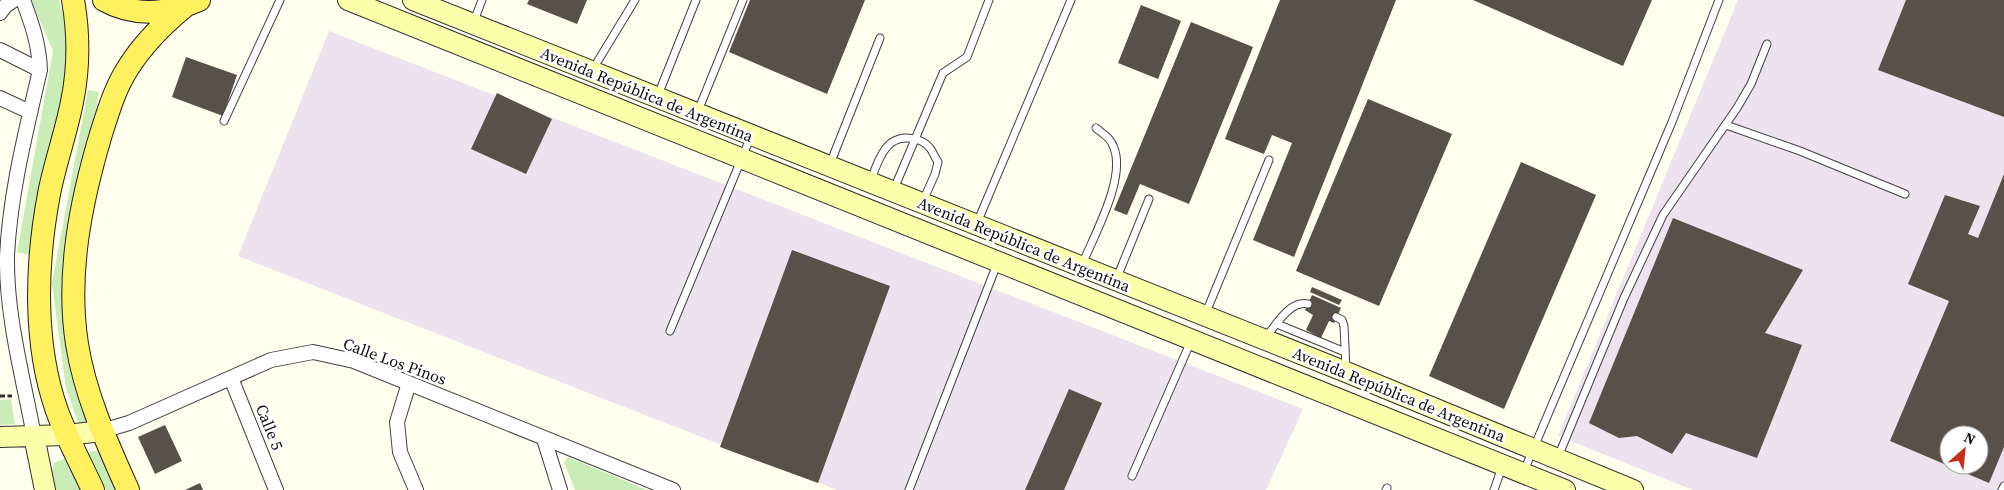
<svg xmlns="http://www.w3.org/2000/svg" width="2004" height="490" font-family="'Source Serif 4',serif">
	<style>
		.industrial { fill: #ede2ed; fill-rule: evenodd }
		.green { fill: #caecb6 }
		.building { fill: #575149; fill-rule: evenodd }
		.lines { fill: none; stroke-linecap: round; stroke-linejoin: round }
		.lane-casing { stroke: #414141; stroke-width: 9 }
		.street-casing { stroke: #414141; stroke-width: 16 }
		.secondary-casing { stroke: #303030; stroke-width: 22 }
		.primary-casing { stroke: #1f1f1f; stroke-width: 24 }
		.path { stroke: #303030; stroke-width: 3; stroke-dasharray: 5 2.5; stroke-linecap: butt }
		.lane { stroke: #fff; stroke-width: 7 }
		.street { stroke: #fff; stroke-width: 14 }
		.secondary { stroke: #fcffaa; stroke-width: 20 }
		.primary { stroke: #fff05f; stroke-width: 22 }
		.labels { text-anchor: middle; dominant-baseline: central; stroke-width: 5; stroke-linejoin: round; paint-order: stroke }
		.street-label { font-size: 16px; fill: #0e0e0e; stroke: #fff }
	</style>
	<rect width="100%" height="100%" fill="#fffeef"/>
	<!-- industrial -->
	<path class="industrial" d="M1738,0H2004V490H1693L1558,436ZM1949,435H1979V465H1949Z
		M329,31L1303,409L1266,490H837L238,256Z"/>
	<!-- green -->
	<path class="green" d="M31,0H59L73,49L35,256L17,252L53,51Z
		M88,90L99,92L69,279L94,418L79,425L66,388L52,283Z
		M11,399L15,424L0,425V400Z
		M104,448L123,490H106L88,453Z
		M568,457L647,490H575L564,462Z
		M66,458L87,490H56L52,472L54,463Z"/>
	<!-- building -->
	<path class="building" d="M529,0H587L577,24L527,4Z
		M750,0H865L827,94L729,52Z
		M1280,0H1396L1294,257L1253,240L1292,143L1272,135L1264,154L1225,139Z
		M1473,0H1652L1623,66Z
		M1906,0H2004V117L1878,70Z
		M1141,5L1181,21L1158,79L1118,63Z
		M1191,22L1253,47L1189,204L1140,184L1127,215L1114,210Z
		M186,57L237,75L223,116L172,97Z
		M497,93L552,119L526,174L471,149Z
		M1368,99L1452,134L1379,306L1296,271Z
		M1521,162L1596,195L1504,409L1429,376Z
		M2004,174V447L1989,483L1890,441L1949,301L1908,284L1945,195L1980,206L1968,234L1978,238ZM1949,435H1979V465H1949Z
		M1673,218L1803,270L1765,333L1802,345L1757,458L1686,433L1672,454L1637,436L1619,438L1589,423Z
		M792,250L890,286L818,483L720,447Z
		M1312,287L1342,300L1339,305L1310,292Z
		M1312,295L1341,308L1334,323L1329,321L1321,338L1306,330L1313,315L1305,310Z
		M1069,389L1102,403L1064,490H1025Z
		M165,425L182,461L155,474L138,437Z
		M200,483L203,490H185Z"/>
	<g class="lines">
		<!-- lane casing -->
		<g class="lane-casing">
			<path id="lane" d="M474,21L482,0
				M593,69L635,0
				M658,95L696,0
				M698,111L743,0
				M224,121L280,0
				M1726,125L1800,151L1905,194
				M830,164L880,38
				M870,182C875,170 880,152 891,143C902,135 921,137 930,148C933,152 935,158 938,162L935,174L923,201
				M894,189L943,73L967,57L989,0
				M977,223L1071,0
				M1082,265C1094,235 1126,179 1114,148C1111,138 1103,134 1096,128
				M1116,280L1149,199
				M1205,315L1269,160
				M1336,317L1342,320L1344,326L1346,369
				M1277,324L1345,352
				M670,331L751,136
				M1266,337C1276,325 1290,300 1308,304
				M1558,457L1624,298L1663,215L1737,108L1751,84L1767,44
				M1524,471L1672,122L1719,0
				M1132,476L1191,341
				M909,490L997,264
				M1386,490L1387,488
				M1494,490L1502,467
				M2002,490L2004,486"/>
		</g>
		<!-- street casing -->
		<g class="street-casing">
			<path id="street" d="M23,0C32,24 39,44 40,70C26,131 10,193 7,256C6,316 23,377 34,436
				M0,13L5,6L14,0
				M0,50L40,70
				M0,98L30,112
				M231,378L276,490
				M409,383L397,422L400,452L416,490
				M102,431L129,423L271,360L313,352L354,361L673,490
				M544,439L560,490"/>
		</g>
		<!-- secondary casing -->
		<g class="secondary-casing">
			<path id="secondary" d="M348,0L1565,490
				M413,0L1346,372L1633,490
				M34,436L45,490
				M0,437L67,435L102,431"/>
		</g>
		<!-- primary casing -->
		<g class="primary-casing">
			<path id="primary" d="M73,0C79,34 79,68 72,102C66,133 55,163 49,194C36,263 33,343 57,411C67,438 81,464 93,490
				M104,0C134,17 168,14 199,0
				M128,490C107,443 85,395 77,344C66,274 81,201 101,134C108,112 115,88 128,68C143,44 162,25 184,7"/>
		</g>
		<!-- path -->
		<path class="path" d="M0,396H12"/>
		<!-- lane -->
		<use href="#lane" class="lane"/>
		<!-- street -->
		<use href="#street" class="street"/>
		<!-- secondary -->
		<use href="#secondary" class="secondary"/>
		<!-- primary -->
		<use href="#primary" class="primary"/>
	</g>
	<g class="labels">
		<!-- street labels -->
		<g class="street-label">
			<text transform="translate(647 94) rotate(22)">Avenida República de Argentina</text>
			<text transform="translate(1024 244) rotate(22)">Avenida República de Argentina</text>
			<text transform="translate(395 361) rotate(20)">Calle Los Pinos</text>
			<text transform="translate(1399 394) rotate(22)">Avenida República de Argentina</text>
			<text transform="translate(270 427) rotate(68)">Calle 5</text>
		</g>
	</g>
	<!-- north arrow -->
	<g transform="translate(1964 450) rotate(27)"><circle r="24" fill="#ffffff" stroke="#9f9f9f"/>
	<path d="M0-4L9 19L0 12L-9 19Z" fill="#c62f1e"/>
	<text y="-8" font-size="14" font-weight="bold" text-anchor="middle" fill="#0e0e0e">N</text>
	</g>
</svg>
